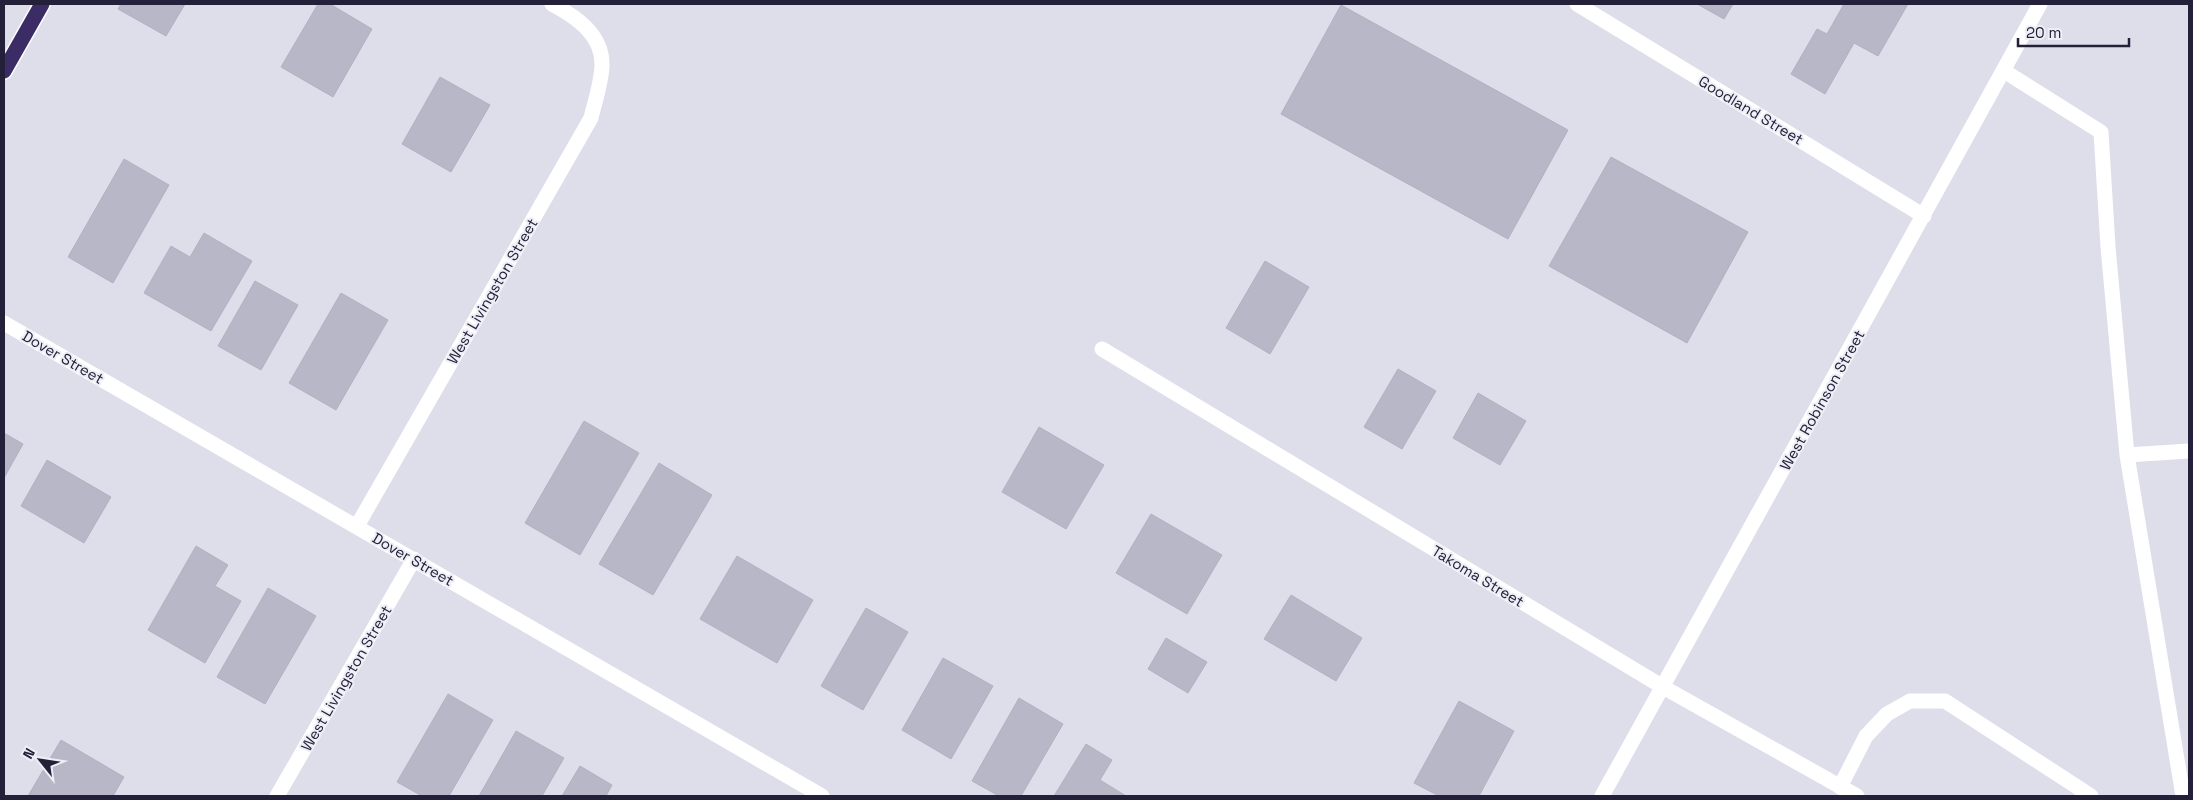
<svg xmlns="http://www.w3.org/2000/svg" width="2193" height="800" font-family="'Space Grotesk',sans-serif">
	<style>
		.building { fill: #b7b7c7; stroke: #b2b1c3 }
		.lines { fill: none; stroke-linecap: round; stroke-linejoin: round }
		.highway-casing { stroke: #fff; stroke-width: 18 }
		.lane { stroke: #fff; stroke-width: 15 }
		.street { stroke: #fff; stroke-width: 15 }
		.highway { stroke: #3b2c65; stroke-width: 15 }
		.labels { text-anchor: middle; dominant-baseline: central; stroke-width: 4; stroke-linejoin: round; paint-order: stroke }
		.street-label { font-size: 15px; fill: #252039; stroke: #eeeef6 }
	</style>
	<rect width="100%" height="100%" fill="#dedeea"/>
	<!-- building -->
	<path class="building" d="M121,4H185L166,36L118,9Z
		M318,4H330L372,29L333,97L281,67Z
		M1697,4H1733L1724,19Z
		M1844,4H1908L1878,56L1854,43L1825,94L1791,74L1817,29L1827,34Z
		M1341,5L1568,130L1508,239L1281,114Z
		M440,77L490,105L451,172L402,144Z
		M1611,157L1748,232L1687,343L1549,266Z
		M124,159L169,185L113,283L68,257Z
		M204,233L252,261L211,331L144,293L171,246L190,257Z
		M1265,261L1309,287L1270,354L1226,328Z
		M255,281L298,305L261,370L218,346Z
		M341,293L388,320L336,410L289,383Z
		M1398,369L1436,391L1402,449L1364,427Z
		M1478,393L1526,421L1500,465L1453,438Z
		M584,421L639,453L580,555L525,523Z
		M1039,427L1104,465L1066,529L1002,492Z
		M4,433L23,444L4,478Z
		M47,460L111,497L84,543L21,506Z
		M659,463L712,495L653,595L599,564Z
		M1151,514L1222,555L1187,614L1116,573Z
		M196,546L228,565L215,586L241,601L205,663L148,630Z
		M737,556L813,600L777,663L700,619Z
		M268,588L316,616L265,704L217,677Z
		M1291,595L1362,638L1336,681L1264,639Z
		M866,608L908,632L863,710L821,686Z
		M1166,638L1207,662L1188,693L1148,669Z
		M943,658L993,686L951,759L902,730Z
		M448,694L493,720L449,796H422L397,782Z
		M1019,698L1063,724L1021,796H999L972,781Z
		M1459,701L1514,731L1479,796H1439L1414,783Z
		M516,731L564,758L542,796H479Z
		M61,740L124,777L113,796H28Z
		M1086,744L1112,760L1100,780L1126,796H1054Z
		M580,766L612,785L606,796H562Z"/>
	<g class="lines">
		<!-- highway casing -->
		<g class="highway-casing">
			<path id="highway" d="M4,71L42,4"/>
		</g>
		<!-- lane -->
		<path class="lane" d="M2004,71L2101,132L2108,247L2127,455
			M1840,787L1866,736L1887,714L1910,701H1945L2091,796
			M2183,796L2127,455L2189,451"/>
		<!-- street -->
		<path class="street" d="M1577,4L1924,216
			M4,323L822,796
			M1102,349L1663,687L1857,796
			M357,526L591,118C595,101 602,81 602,64C602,34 575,16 552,4
			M277,796L414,559
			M1602,796L2040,4"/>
		<!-- highway -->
		<use href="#highway" class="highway"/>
	</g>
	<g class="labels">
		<!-- street labels -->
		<g class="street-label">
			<text transform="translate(1751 110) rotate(31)">Goodland Street</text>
			<text transform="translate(492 291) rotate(-60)">West Livingston Street</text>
			<text transform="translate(63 357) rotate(30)">Dover Street</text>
			<text transform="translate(1822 400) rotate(-61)">West Robinson Street</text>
			<text transform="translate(413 559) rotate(30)">Dover Street</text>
			<text transform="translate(1478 576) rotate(31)">Takoma Street</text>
			<text transform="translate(346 678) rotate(-60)">West Livingston Street</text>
		</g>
	</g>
	<!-- border -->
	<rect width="2193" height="800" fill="none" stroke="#252039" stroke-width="10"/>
	<!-- north arrow -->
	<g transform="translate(40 760) rotate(300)" stroke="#eeeef6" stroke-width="4" paint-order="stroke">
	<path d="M0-4L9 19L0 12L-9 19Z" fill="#252039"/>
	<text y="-8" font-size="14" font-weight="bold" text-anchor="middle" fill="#252039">N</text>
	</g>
	<!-- scale -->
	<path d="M2018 38v8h111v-8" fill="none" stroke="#252039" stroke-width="2.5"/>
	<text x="2026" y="38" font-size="15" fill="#252039" stroke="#eeeef6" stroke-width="4" paint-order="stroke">20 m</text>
</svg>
